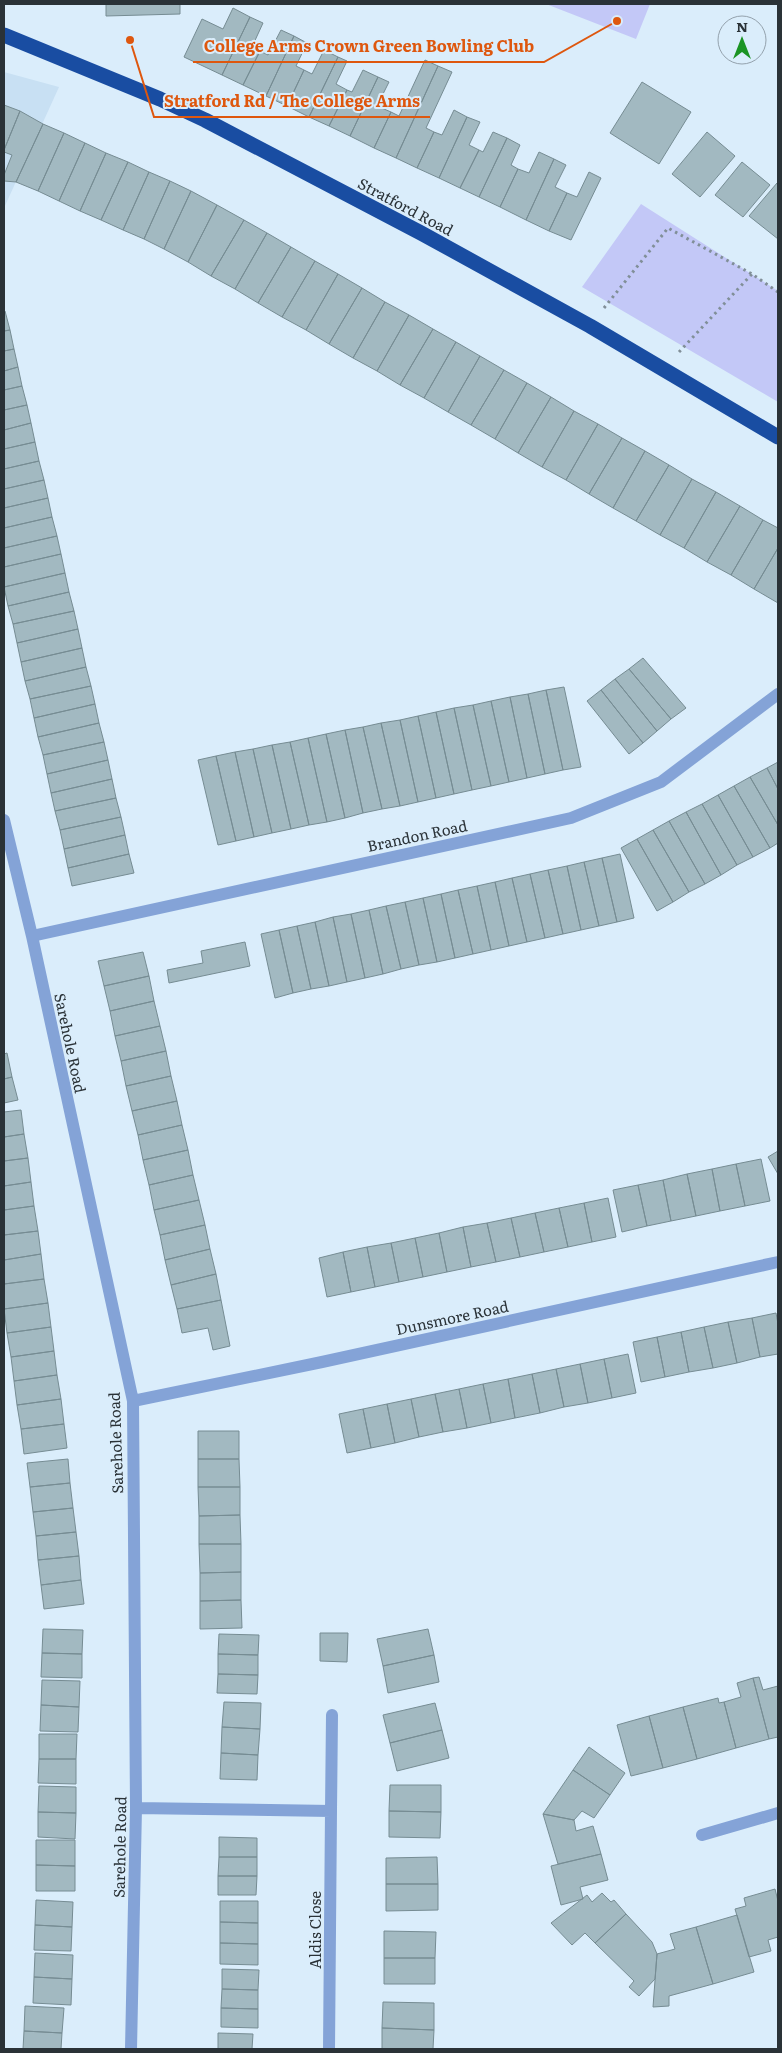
<svg xmlns="http://www.w3.org/2000/svg" width="782" height="2053" font-family="Literata,serif">
	<style>
		.built { fill: #c8e0f3 }
		.green { fill: #c3c8f7 }
		.building { fill: #a2b9c1; stroke: #768c93 }
		.lines { fill: none; stroke-linecap: round; stroke-linejoin: round }
		.path { stroke: #818f98; stroke-width: 3; stroke-dasharray: 2.5 4; stroke-linecap: butt }
		.minor { stroke: #84a3d7; stroke-width: 12 }
		.highway { stroke: #194da2; stroke-width: 15 }
		.labels { text-anchor: middle; dominant-baseline: central; stroke-width: 4; stroke-linejoin: round; paint-order: stroke }
		.street-label { font-size: 15px; fill: #2a3237; stroke: #daedfb }
		.leader { fill: none; stroke: #de570e; stroke-width: 2 }
		.callout-dot { fill: #de570e; stroke: #daedfb; stroke-width: 2 }
		.callout-label { font-size: 16px; text-anchor: middle; font-weight: bold; fill: #de570e; stroke: #daedfb; stroke-width: 4; stroke-linejoin: round; paint-order: stroke }
	</style>
	<rect width="100%" height="100%" fill="#daedfb"/>
	<!-- built -->
	<path class="built" d="M4,72L59,87L4,208Z"/>
	<!-- green -->
	<path class="green" d="M546,4H650L636,39Z
		M641,204L778,291V402L582,287Z"/>
	<!-- building -->
	<path class="building" d="M62,4H180V14L106,16V4Z
		M233,8L250,17L222,75L184,57L202,19L223,29Z
		M250,17L263,23L252,47L260,51L243,85L222,75Z
		M281,30L294,36L266,96L243,85L260,51L268,55Z
		M294,36L307,43L296,66L304,70L287,106L266,96Z
		M324,50L338,57L309,117L287,106L304,70L312,74Z
		M338,57L347,61L336,84L347,90L329,126L309,117Z
		M425,60L438,66L396,158L374,148L391,112L399,116Z
		M438,66L452,72L426,128L434,132L417,168L396,158Z
		M363,70L378,77L350,136L329,126L347,90L352,92Z
		M378,77L389,82L377,106L391,112L374,148L350,136Z
		M642,82L691,112L659,164L610,133Z
		M4,105L20,111L4,150Z
		M454,110L467,117L439,178L417,168L434,132L442,135Z
		M20,111L43,124L16,182L4,181V175L12,155L4,152V150Z
		M467,117L480,122L469,145L479,150L460,188L439,178Z
		M43,124L64,133L38,191L16,182Z
		M493,132L507,138L479,197L460,188L479,150L483,152Z
		M707,132L735,156L700,197L672,174Z
		M64,133L85,143L59,201L38,191Z
		M507,138L520,145L511,165L518,169L500,207L479,197Z
		M85,143L106,153L80,211L59,201Z
		M539,152L554,159L526,220L500,207L518,169L529,173Z
		M106,153L128,162L101,220L80,211Z
		M554,159L566,165L555,187L567,193L549,231L526,220Z
		M128,162L149,172L123,230L101,220Z
		M742,162L770,185L743,217L715,195Z
		M149,172L170,181L144,239L123,230Z
		M589,172L601,178L571,240L549,231L567,193L577,197Z
		M170,181L191,191L164,249L144,239Z
		M777,183L778,184V239L749,216Z
		M191,191L217,205L188,262L164,249Z
		M217,205L244,220L211,276L188,262Z
		M244,220L267,233L235,289L211,276Z
		M267,233L291,247L258,303L235,289Z
		M291,247L315,261L282,317L258,303Z
		M315,261L338,274L306,330L282,317Z
		M338,274L362,288L329,344L306,330Z
		M362,288L385,302L353,358L329,344Z
		M385,302L409,315L377,371L353,358Z
		M5,311L10,330L4,331V312Z
		M409,315L433,329L400,385L377,371Z
		M433,329L456,342L424,398L400,385Z
		M10,330L14,349L4,351V331Z
		M456,342L480,356L448,412L424,398Z
		M14,349L18,367L4,371V351Z
		M480,356L504,370L471,425L448,412Z
		M18,367L22,386L4,390V371Z
		M504,370L527,383L495,439L471,425Z
		M527,383L551,397L518,453L495,439Z
		M22,386L27,405L4,410V390Z
		M551,397L574,411L542,467L518,453Z
		M27,405L31,423L4,430V410Z
		M574,411L598,424L566,480L542,467Z
		M31,423L35,442L4,449V430Z
		M598,424L622,438L589,494L566,480Z
		M622,438L645,451L613,508L589,494Z
		M35,442L39,461L4,469V449Z
		M645,451L669,465L636,521L613,508Z
		M39,461L44,480L4,489V469Z
		M669,465L692,479L660,535L636,521Z
		M692,479L716,492L684,548L660,535Z
		M44,480L48,498L4,508V489Z
		M716,492L740,506L707,562L684,548Z
		M48,498L52,517L4,528V508Z
		M740,506L763,520L731,575L707,562Z
		M52,517L57,536L4,548V528Z
		M763,520L778,528V548L754,589L731,575Z
		M57,536L61,554L4,567V548Z
		M778,548V603L754,589Z
		M61,554L65,573L4,587V567Z
		M65,573L69,592L8,606L4,587Z
		M69,592L74,611L13,624L8,606Z
		M74,611L78,629L17,643L13,624Z
		M78,629L82,648L21,662L17,643Z
		M82,648L86,667L25,681L21,662Z
		M643,658L686,708L671,719L629,669Z
		M86,667L91,686L30,699L25,681Z
		M629,669L671,719L657,731L615,679Z
		M615,679L657,731L643,743L601,690Z
		M91,686L95,704L34,718L30,699Z
		M564,687L581,767L563,770L546,690Z
		M546,690L563,770L545,774L528,694Z
		M601,690L643,743L629,754L587,701Z
		M528,694L545,774L527,778L510,697Z
		M510,697L527,778L509,782L491,701Z
		M491,701L509,782L491,786L473,705Z
		M95,704L99,723L38,737L34,718Z
		M473,705L491,786L472,790L454,708Z
		M454,708L472,790L454,794L436,712Z
		M436,712L454,794L436,798L418,716Z
		M418,716L436,798L418,802L400,720Z
		M400,720L418,802L400,806L381,723Z
		M99,723L104,742L43,755L38,737Z
		M381,723L400,806L382,809L363,727Z
		M363,727L382,809L363,813L345,730Z
		M345,730L363,813L345,818L326,734Z
		M326,734L345,818L327,822L308,738Z
		M308,738L327,822L309,825L290,742Z
		M104,742L108,760L47,774L43,755Z
		M290,742L309,825L291,829L272,745Z
		M272,745L291,829L272,833L253,749Z
		M253,749L272,833L254,837L235,752Z
		M235,752L254,837L236,841L216,756Z
		M216,756L236,841L218,845L198,760Z
		M108,760L112,779L51,793L47,774Z
		M778,762V789L767,768Z
		M767,768L778,789V825L750,777Z
		M750,777L778,825V843L770,848L734,786Z
		M112,779L116,798L55,811L51,793Z
		M734,786L770,848L753,857L718,795Z
		M718,795L753,857L737,865L702,804Z
		M116,798L121,817L60,830L55,811Z
		M702,804L737,865L721,875L686,812Z
		M686,812L721,875L705,884L669,821Z
		M121,817L125,835L64,849L60,830Z
		M669,821L705,884L689,892L653,830Z
		M653,830L689,892L673,902L637,839Z
		M125,835L129,854L68,868L64,849Z
		M637,839L673,902L657,911L621,848Z
		M129,854L134,873L72,886L68,868Z
		M620,854L634,918L617,922L602,858Z
		M602,858L617,922L599,926L584,862Z
		M584,862L599,926L581,930L567,866Z
		M567,866L581,930L563,934L548,870Z
		M548,870L563,934L545,938L530,874Z
		M530,874L545,938L527,942L512,878Z
		M512,878L527,942L509,946L495,882Z
		M495,882L509,946L491,950L477,886Z
		M477,886L491,950L473,954L458,890Z
		M458,890L473,954L455,958L441,894Z
		M441,894L455,958L437,962L423,898Z
		M423,898L437,962L419,965L405,902Z
		M405,902L419,965L401,969L386,906Z
		M386,906L401,969L383,974L369,910Z
		M369,910L383,974L365,978L351,914Z
		M351,914L365,978L347,982L333,917Z
		M333,917L347,982L329,986L315,922Z
		M315,922L329,986L311,989L297,926Z
		M297,926L311,989L293,993L279,930Z
		M279,930L293,993L275,998L261,934Z
		M245,942L250,966L169,983L167,970L203,963L201,951Z
		M143,952L149,976L104,986L98,961Z
		M149,976L154,1001L110,1011L104,986Z
		M154,1001L160,1026L115,1036L110,1011Z
		M160,1026L166,1051L121,1061L115,1036Z
		M166,1051L171,1076L126,1086L121,1061Z
		M7,1053L12,1077L4,1079V1054Z
		M171,1076L177,1101L132,1111L126,1086Z
		M12,1077L18,1100L4,1103V1079Z
		M177,1101L182,1125L138,1135L132,1111Z
		M21,1110L24,1134L4,1137V1112Z
		M182,1125L188,1150L143,1160L138,1135Z
		M24,1134L28,1158L4,1161V1137Z
		M188,1150L193,1175L149,1185L143,1160Z
		M778,1151V1174L768,1157Z
		M28,1158L31,1182L4,1186V1161Z
		M761,1159L770,1201L745,1206L736,1164Z
		M736,1164L745,1206L720,1211L712,1169Z
		M712,1169L720,1211L696,1216L687,1174Z
		M687,1174L696,1216L671,1221L663,1180Z
		M193,1175L199,1200L154,1210L149,1185Z
		M663,1180L671,1221L647,1226L638,1185Z
		M31,1182L34,1206L4,1210V1186Z
		M638,1185L647,1226L622,1232L613,1190Z
		M608,1198L616,1237L592,1242L584,1203Z
		M199,1200L205,1225L160,1235L154,1210Z
		M584,1203L592,1242L568,1247L559,1208Z
		M34,1206L38,1231L4,1235V1210Z
		M559,1208L568,1247L544,1252L535,1213Z
		M535,1213L544,1252L520,1257L511,1218Z
		M511,1218L520,1257L496,1262L487,1223Z
		M487,1223L496,1262L471,1267L463,1227Z
		M205,1225L210,1249L165,1260L160,1235Z
		M463,1227L471,1267L447,1272L439,1233Z
		M38,1231L41,1254L4,1260V1235Z
		M439,1233L447,1272L423,1277L415,1238Z
		M415,1238L423,1277L399,1282L391,1243Z
		M391,1243L399,1282L375,1287L367,1247Z
		M367,1247L375,1287L351,1292L343,1252Z
		M210,1249L216,1274L171,1285L165,1260Z
		M343,1252L351,1292L327,1297L319,1258Z
		M41,1254L44,1279L4,1284V1260Z
		M216,1274L221,1300L177,1309L171,1285Z
		M44,1279L48,1303L4,1309V1284Z
		M221,1300L230,1346L213,1350L208,1328L182,1333L177,1309Z
		M48,1303L51,1327L7,1333L4,1309Z
		M776,1313L778,1324V1354L760,1357L752,1318Z
		M752,1318L760,1357L737,1363L728,1322Z
		M728,1322L737,1363L713,1368L704,1327Z
		M51,1327L54,1351L11,1357L7,1333Z
		M704,1327L713,1368L689,1372L681,1332Z
		M681,1332L689,1372L665,1377L657,1337Z
		M657,1337L665,1377L641,1382L633,1342Z
		M54,1351L57,1375L14,1381L11,1357Z
		M628,1354L636,1393L612,1398L604,1359Z
		M604,1359L612,1398L588,1403L580,1364Z
		M580,1364L588,1403L564,1407L556,1369Z
		M556,1369L564,1407L540,1413L532,1374Z
		M532,1374L540,1413L515,1418L508,1379Z
		M57,1375L61,1399L17,1405L14,1381Z
		M508,1379L515,1418L491,1423L483,1384Z
		M483,1384L491,1423L467,1428L459,1389Z
		M459,1389L467,1428L443,1432L435,1394Z
		M435,1394L443,1432L419,1437L411,1399Z
		M61,1399L64,1424L21,1429L17,1405Z
		M411,1399L419,1437L395,1443L387,1404Z
		M387,1404L395,1443L371,1448L363,1409Z
		M363,1409L371,1448L347,1453L339,1414Z
		M64,1424L67,1448L24,1454L21,1429Z
		M198,1431H239V1459H198Z
		M68,1459L70,1483L30,1487L27,1463Z
		M198,1459H239L240,1487H198Z
		M70,1483L73,1508L33,1512L30,1487Z
		M198,1487H240V1515L199,1516Z
		M73,1508L76,1532L36,1536L33,1512Z
		M240,1515L241,1544H199V1516Z
		M76,1532L79,1556L38,1560L36,1536Z
		M199,1544H241V1572L200,1573Z
		M79,1556L81,1580L41,1585L38,1560Z
		M241,1572V1600L200,1601V1573Z
		M81,1580L84,1604L44,1609L41,1585Z
		M241,1600L242,1628L200,1629V1601Z
		M43,1629L83,1630L82,1654L42,1653Z
		M428,1629L434,1655L383,1666L377,1639Z
		M320,1633H348L347,1662L320,1661Z
		M219,1634L259,1635L258,1655L218,1654Z
		M42,1653L82,1654V1678L41,1677Z
		M218,1654L258,1655V1675L218,1674Z
		M434,1655L439,1682L388,1693L383,1666Z
		M218,1674L258,1675L257,1694L217,1693Z
		M759,1677L763,1690L778,1686V1737L769,1739L753,1678Z
		M753,1678L769,1739L736,1748L724,1702L741,1697L737,1683Z
		M42,1680L80,1681L79,1707L41,1705Z
		M718,1698L719,1703L724,1702L736,1748L697,1759L683,1707Z
		M224,1702L261,1703L260,1729L222,1727Z
		M435,1703L442,1730L390,1743L383,1715Z
		M41,1705L79,1707L78,1732L40,1731Z
		M683,1707L697,1759L663,1768L649,1716Z
		M649,1716L663,1768L631,1776L617,1725Z
		M222,1727L260,1729L258,1755L221,1753Z
		M442,1730L449,1758L397,1771L390,1743Z
		M39,1734H77L76,1759H39Z
		M589,1747L625,1773L610,1795L573,1770Z
		M221,1753L258,1755L257,1780L220,1779Z
		M39,1759H76V1784L38,1783Z
		M573,1770L610,1795L594,1818L582,1811L574,1820L543,1814Z
		M390,1785H441V1812L389,1811Z
		M39,1786L76,1787V1813L38,1812Z
		M389,1811L441,1812L440,1838L389,1837Z
		M38,1812L76,1813L75,1839L38,1837Z
		M543,1814L574,1820L576,1831L593,1826L601,1854L558,1864Z
		M219,1837L257,1838V1857H219Z
		M36,1840H75V1866L36,1865Z
		M601,1854L608,1880L580,1887L583,1899L561,1905L551,1866Z
		M219,1857H257V1876H218Z
		M437,1857L438,1884H386V1858Z
		M36,1865L75,1866V1891H36Z
		M218,1876H257L256,1895H218Z
		M386,1884H438V1910L386,1911Z
		M775,1889L778,1901V1937L768,1940L771,1951L749,1957L735,1909L746,1906L744,1898Z
		M602,1893L611,1902L614,1900L626,1914L595,1943L585,1933L572,1945L551,1923L587,1895L592,1902Z
		M36,1900L73,1902L72,1927L35,1925Z
		M220,1901H258V1923L220,1922Z
		M626,1914L652,1942L657,1954L655,1979L639,1996L629,1987L634,1981L595,1943Z
		M737,1915L754,1972L713,1984L696,1927Z
		M220,1922L258,1923V1944L220,1943Z
		M35,1925L72,1927L71,1951L34,1950Z
		M696,1927L713,1984L669,1996V2006L653,2007L657,1954L675,1949L670,1934Z
		M384,1931L436,1932L435,1958H384Z
		M220,1943L258,1944V1965L220,1964Z
		M35,1953L73,1955L72,1979L34,1977Z
		M384,1958H435V1984H384Z
		M222,1969L259,1970L258,1990L222,1989Z
		M34,1977L72,1979L71,2005L33,2003Z
		M222,1989L258,1990V2009L221,2008Z
		M383,2002L434,2003V2030L382,2028Z
		M25,2006L64,2008L62,2033L24,2031Z
		M221,2008L258,2009V2028L221,2027Z
		M382,2028L434,2030L433,2049H382Z
		M24,2031L62,2033L61,2049H23Z
		M218,2033L253,2034L252,2049H218Z"/>
	<g class="lines">
		<!-- path -->
		<path class="path" d="M604,308L668,228L752,274L778,292
			M679,352L752,274"/>
		<!-- minor -->
		<path class="minor" d="M4,820L32,936L133,1401L136,1808L131,2049
			M32,936L571,818L661,782L778,694
			M133,1401L322,1362L778,1262
			M136,1808L331,1811L329,2049
			M331,1811L332,1715
			M702,1835L778,1813"/>
		<!-- highway -->
		<path class="highway" d="M4,35L160,99L205,120L421,233L590,326L778,437"/>
	</g>
	<g class="labels">
		<!-- street labels -->
		<g class="street-label">
			<text transform="translate(406 206) rotate(28)">Stratford Road</text>
			<text transform="translate(417 835) rotate(-12)">Brandon Road</text>
			<text transform="translate(71 1043) rotate(78)">Sarehole Road</text>
			<text transform="translate(452 1317) rotate(-12)">Dunsmore Road</text>
			<text transform="translate(115 1443) rotate(-92)">Sarehole Road</text>
			<text transform="translate(119 1847) rotate(-89)">Sarehole Road</text>
			<text transform="translate(314 1930) rotate(-90)">Aldis Close</text>
		</g>
	</g>
	<!-- callouts -->
	<path class="leader" d="M617 21L544 62H193M130 40L154 117H430"/>
	<g class="callout-dot">
		<circle cx="617" cy="21" r="5"/>
		<circle cx="130" cy="40" r="5"/>
	</g>
	<g class="callout-label">
		<text x="369" y="52">College Arms Crown Green Bowling Club</text>
		<text x="292" y="107">Stratford Rd / The College Arms</text>
	</g>
	<!-- border -->
	<rect width="782" height="2053" fill="none" stroke="#2a3237" stroke-width="10"/>
	<!-- north arrow -->
	<g transform="translate(742 40)"><circle r="24" fill="#daedfb" stroke="#94a2ad"/>
	<path d="M0-4L9 19L0 12L-9 19Z" fill="#1b9424"/>
	<text y="-8" font-size="14" font-weight="bold" text-anchor="middle" fill="#2a3237">N</text>
	</g>
</svg>
